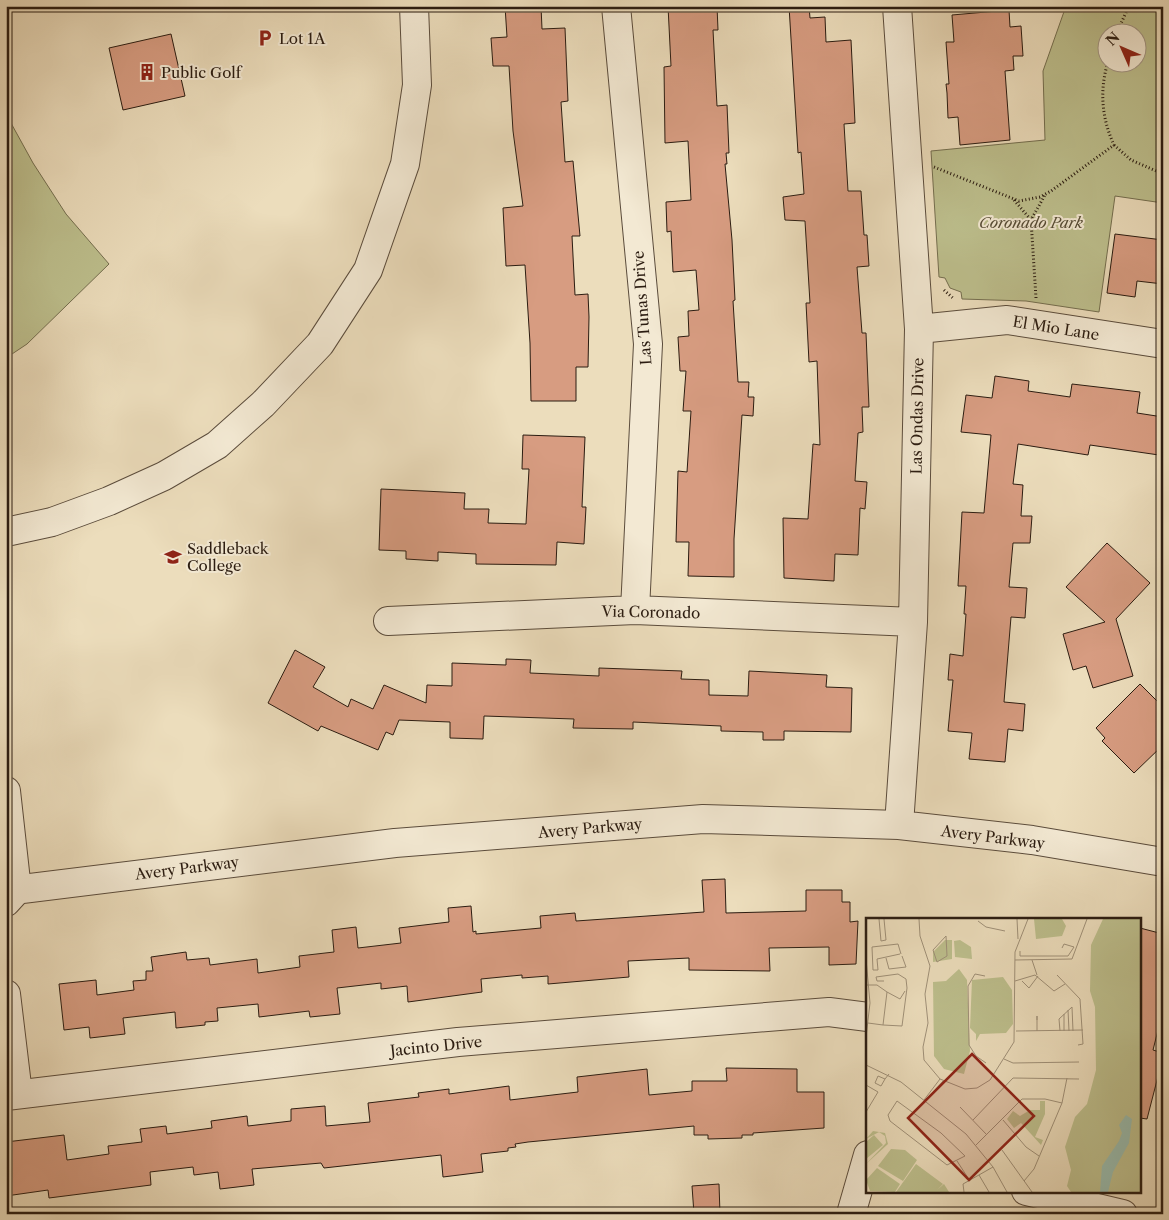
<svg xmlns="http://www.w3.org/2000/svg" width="1169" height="1220" font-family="'Libre Caslon Text',serif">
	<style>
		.green { fill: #bdbf8d; stroke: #746e4f; fill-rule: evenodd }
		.building { fill: #d79c81; stroke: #2b1c11 }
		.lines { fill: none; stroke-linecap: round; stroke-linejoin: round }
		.minor-casing { stroke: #5b4c3c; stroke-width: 30 }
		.path { stroke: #2b1c11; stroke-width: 3; stroke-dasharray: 1 2.5; stroke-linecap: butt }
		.minor { stroke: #f3e9d3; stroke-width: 28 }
		.labels { text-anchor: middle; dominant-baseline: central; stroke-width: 4; stroke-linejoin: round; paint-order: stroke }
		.poi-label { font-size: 15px; fill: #2b1c11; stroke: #f3e9d3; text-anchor: start }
		.park-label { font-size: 15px; font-style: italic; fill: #574d36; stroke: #f3e9d3 }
		.street-label { font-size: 15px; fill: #2b1c11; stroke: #f3e9d3 }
		.inset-road { fill: none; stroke: #9f9078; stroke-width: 1 }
		.view { fill: #8f2418; fill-opacity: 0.15; stroke: #8f2418; stroke-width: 2.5 }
		.inset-edge { fill: none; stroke: #2b1c11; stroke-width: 2.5 }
	</style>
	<rect width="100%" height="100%" fill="#ecddbc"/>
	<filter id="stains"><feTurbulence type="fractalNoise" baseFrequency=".004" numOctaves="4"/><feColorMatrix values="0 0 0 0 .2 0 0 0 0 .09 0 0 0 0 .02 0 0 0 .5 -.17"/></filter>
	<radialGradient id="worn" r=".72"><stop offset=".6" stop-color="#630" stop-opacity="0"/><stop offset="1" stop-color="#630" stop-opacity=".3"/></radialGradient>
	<!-- green -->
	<path class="green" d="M1066,6H1163V203L1115,196L1099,312L1026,301L962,299L961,292L950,288L945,278L939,277L931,151L1045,140L1043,71ZM1106,32H1136V62H1106Z
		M6,114L33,163L66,214L109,264L27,344L6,358Z"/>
	<!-- building -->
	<path class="building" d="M505,6H541L542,29L565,28L568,101L561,102L565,162L573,161L580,236H572L575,295L588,294L589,317L588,367H576V401H531L530,343L525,265L506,266L503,208L523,206L513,131L509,66H493L491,38L507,37Z
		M668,6H717L718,30H713L717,106L727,105L729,153H726L727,164H725L732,240L735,300L733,301L738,382H749L748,397H754L753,416L742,415L734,539V577L688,576L689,542H676L678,471L687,472L691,411H683L686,371H680L678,337L689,336L688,311L699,310L696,270L673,272L671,231L667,232L666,202L691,200L688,141L665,143L664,67L671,66Z
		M789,6H809L810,18L825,17L826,42L851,40L855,123L844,124L848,191H861L864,235H867L869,266L857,267L862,333H866L869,407H862L863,432L858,433L855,481L867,482L865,509L860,508L858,555L835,554L834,581L784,578L783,518L808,519L813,444L820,445L817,361L809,362L806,303H810L805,221L785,220L783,197L804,194L801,152L798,153Z
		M1009,10L1010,27L1021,26L1023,56H1013L1014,70L1005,71L1010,140L960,145L958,117L948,118L947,93L946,84H949L946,42H954L952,15Z
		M171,34L185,96L123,110L109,48Z
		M1115,234L1163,240V284L1137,281L1135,297L1107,293Z
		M995,376L1029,381L1028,391L1070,397L1072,384L1140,392L1137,413L1163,417L1159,455L1090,445L1088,455L1018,444L1013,484L1023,485L1021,516H1032L1030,543H1013L1009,587L1027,588L1025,618L1011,617L1004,702L1025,704L1023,731L1008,729L1005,762L969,759L972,733L948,731L953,680H948L950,654L963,656L966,614H964L966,586H958L962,512L984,513L991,435L961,432L966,395L992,398Z
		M523,435L585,437L582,507H586L584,544L557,542L556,565L476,564V554L438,552V561L406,559V551L379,550L381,489L465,493L464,509H489L488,523L526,524L529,469H522Z
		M1107,543L1150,583L1116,619L1133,676L1093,688L1086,666L1073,670L1063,634L1105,622L1066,587Z
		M295,650L325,667L313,687L348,707L351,699L373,709L384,685L426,703L427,685L452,686V663L506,665V659L531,660L530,673L599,676V668L682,671L681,679L709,680V695L748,696L749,671L827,675L826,687L852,688L851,732L784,731V740H763V732L721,731V726L633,722V729L573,728L574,719L484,716L483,739L450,738V722L399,720L393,735L386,732L378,750L321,726L318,731L268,703Z
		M1140,684L1163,707V745L1134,773L1102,741L1105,738L1096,728Z
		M725,879L726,913L806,911V890H842V902H850V922L858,921L856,964L829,965V947L769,948L770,971L689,970V958L628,961L629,977L548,984V976L522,978V975L481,979L482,992L408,1002L407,986L381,989V983L337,988L340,1014L310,1017L309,1011L259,1017L258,1004L217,1008L218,1021L205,1022V1025L176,1028L175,1012L123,1018L125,1034L90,1038L89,1027L64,1030L59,984L96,980L97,995L134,990L133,981L146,980V971H153L151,957L186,952L187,960L209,958L210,965L257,959L258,973L300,967L299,956L334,952L332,930L356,927L358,948L401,943L399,928L449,922L448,908L471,906L473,932L476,931V934L541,928L540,916L575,913L576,921L704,912L702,880Z
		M1140,928L1163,934V1010L1153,1050L1163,1053V1057L1147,1119L1140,1118Z
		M726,1068L797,1069V1092H824V1128L753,1133V1135H742V1138L708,1139V1135H694V1126L528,1142L515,1144L516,1147L508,1148V1151L481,1154L483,1172L443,1177L441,1155L324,1168L321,1163L252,1169L254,1185L220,1189L218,1172L194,1175L193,1167L150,1172L151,1185L49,1198L48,1190L6,1196V1142L64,1135L67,1160L109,1154L108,1146L142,1142L140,1129L166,1126L167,1134L212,1128L211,1121L247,1116L248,1126L291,1121V1109L325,1106L326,1126L370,1122L368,1103L419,1097L418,1093L449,1089V1094L509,1086L510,1100L578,1092L577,1077L647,1069L649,1095L692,1091V1081H727Z
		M719,1184L720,1214H694L692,1186Z"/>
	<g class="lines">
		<!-- minor casing -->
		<g class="minor-casing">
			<path id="minor" d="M616,6L648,344L635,610
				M897,6L919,329L913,622L899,825
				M919,329L1007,320L1163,344
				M6,532L52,522L109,501L164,476L217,445L263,404L320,344L368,270L405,164L417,85L414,6
				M388,621L635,610L913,622
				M6,791L17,890L6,902
				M6,891L395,843L703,819L899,825L1032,840L1163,862
				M6,994L18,1094
				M6,1096L458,1042L829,1012L868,1017
				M1026,1191L1123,1214
				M851,1214L868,1155"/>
		</g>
		<!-- path -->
		<path class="path" d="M1117,32L1129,6
			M1114,145L1131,160L1163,174
			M934,167L1019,201L1040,197L1051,191L1114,145C1102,119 1099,91 1108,62
			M1014,200L1031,220
			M944,290L954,299
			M1036,298L1031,220L1045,195"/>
		<!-- minor -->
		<use href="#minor" class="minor"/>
	</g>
	<!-- icons -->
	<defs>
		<g id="parking-bare" transform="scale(1.35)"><path d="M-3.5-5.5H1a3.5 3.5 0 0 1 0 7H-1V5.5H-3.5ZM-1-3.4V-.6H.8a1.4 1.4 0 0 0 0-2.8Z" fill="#8f2418" stroke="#f3e9d3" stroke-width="2.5" paint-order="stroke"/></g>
		<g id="building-bare" transform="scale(1.35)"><path d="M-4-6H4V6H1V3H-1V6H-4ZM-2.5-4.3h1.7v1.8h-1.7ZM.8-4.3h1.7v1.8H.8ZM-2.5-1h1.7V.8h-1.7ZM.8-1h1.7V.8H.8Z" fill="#8f2418" stroke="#f3e9d3" stroke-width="2.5" paint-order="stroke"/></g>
		<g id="university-bare" transform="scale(1.35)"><path d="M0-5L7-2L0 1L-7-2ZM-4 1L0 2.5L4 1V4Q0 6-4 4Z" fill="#8f2418" stroke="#f3e9d3" stroke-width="2.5" paint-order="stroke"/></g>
	</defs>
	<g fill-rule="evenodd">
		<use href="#parking-bare" x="265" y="38"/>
		<use href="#building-bare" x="147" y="72"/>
		<use href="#university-bare" x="173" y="557"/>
	</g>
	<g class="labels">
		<!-- poi labels -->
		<g class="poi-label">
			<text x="279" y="38">Lot 1A</text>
			<text x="161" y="72">Public Golf</text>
			<text x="187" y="548">Saddleback<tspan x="187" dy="17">College</tspan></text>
		</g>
		<!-- park labels -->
		<g class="park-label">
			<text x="1031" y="222">Coronado Park</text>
		</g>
		<!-- street labels -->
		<g class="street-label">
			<text transform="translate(642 308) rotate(-94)">Las Tunas Drive</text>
			<text transform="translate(1056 328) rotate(9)">El Mio Lane</text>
			<text transform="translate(917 416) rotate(-89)">Las Ondas Drive</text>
			<text transform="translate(651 612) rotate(1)">Via Coronado</text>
			<text transform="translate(590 828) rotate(-5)">Avery Parkway</text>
			<text transform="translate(993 837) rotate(7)">Avery Parkway</text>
			<text transform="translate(187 868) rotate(-7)">Avery Parkway</text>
			<text transform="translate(436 1046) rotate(-6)">Jacinto Drive</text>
		</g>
	</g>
	<!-- overview -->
	<g transform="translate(866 918)">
		<rect width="275" height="275" fill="#ecddbc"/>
		<path d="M168,1H196L200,8L196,18L170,21ZM237,1H275V274H205L201,268L205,252L199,229L209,199L221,186L230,152L229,89L224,73L225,27ZM79,22H86V41L67,44V34ZM94,22L105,29L106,41L89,39L88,23ZM93,51L101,62L104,133L98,156L78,151L68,138L67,64L80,63ZM137,59L146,72L147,106L140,115L114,116L110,123V116L104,110L106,62ZM174,183H179V196L169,219L177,222L175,227L155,205L148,210L141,201L147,193L154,198L164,192H174ZM7,213L19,215L22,226L0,246L20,225L19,218L13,214L0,221ZM8,217L17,227L0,241V224ZM25,231L39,232L51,242L37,263L12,248ZM50,246L77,266L71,272L78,266L83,274H30ZM11,250L34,266L29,274L4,273L0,262Z" fill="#bdbf8d"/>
		<path d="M260,197L266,201L263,225L247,254L242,274H234L236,248L253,223L256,215L253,207Z" fill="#99bcae"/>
		<path class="inset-road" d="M13,1L15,23L20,22L18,1M53,1L54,18L64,48L59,76L62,105L57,129L58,142L74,161L99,171L111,170L124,162L148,124L149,34L162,1M151,1L152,21M112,3L120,9L139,13M80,18L81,38L71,44L67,32ZM154,33V38H202L208,29L198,26L196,30M20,40L23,51L40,49L36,38M0,41L4,85L0,119M11,41L12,52H7L6,29L32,26L35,36M11,41L34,36M149,42L206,41L221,1M166,42L171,57M191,57L214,81L217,126L212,127M119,58L109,56L102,68L103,127L110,138L120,145M149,63L169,57L188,73L199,66M156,63L163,70L172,58M1,67H11L21,74L17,107L2,105M21,74L34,81L39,73M202,92L203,113M198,96V113M171,102V98V113M17,107L36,108L41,70L40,61L32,56L10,59L11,63H18M150,113L217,112M194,113L193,101L206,89L207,113M138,141L147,145L213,144M0,147L35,164L100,216L127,249L141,274M19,161L15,168L9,165L12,158L19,161L23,156M0,167L12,174L0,194M58,182L74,161M31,183L75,215L99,238L81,247L24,203L22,197ZM58,184L77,163M94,189L121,217M107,202L147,160L213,161M137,202L160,229L173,238M110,227L156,181H179L196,185M136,232L166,274M91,243L104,263M113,257L123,274M158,263L168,251L196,185L201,160M98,274L97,266L127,249"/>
		<path class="view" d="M106,136L168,198L103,262L42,200Z"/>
		<rect width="275" height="275" class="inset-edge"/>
	</g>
	<!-- margin -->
	<rect width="1169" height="1220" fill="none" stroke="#ecddbc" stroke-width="25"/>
	<rect x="8" y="8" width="1154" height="1205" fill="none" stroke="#2b1c11" stroke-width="2.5"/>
	<rect x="12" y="12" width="1144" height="1195" fill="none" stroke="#2b1c11"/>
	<!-- north arrow -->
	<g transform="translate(1122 48) rotate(315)"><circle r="24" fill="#f3e9d3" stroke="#a39785"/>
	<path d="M0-4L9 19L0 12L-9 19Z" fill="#8f2418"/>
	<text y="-8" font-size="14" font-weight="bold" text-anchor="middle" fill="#2b1c11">N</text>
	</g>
	<rect width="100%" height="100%" filter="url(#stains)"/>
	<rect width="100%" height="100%" fill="url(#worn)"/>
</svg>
